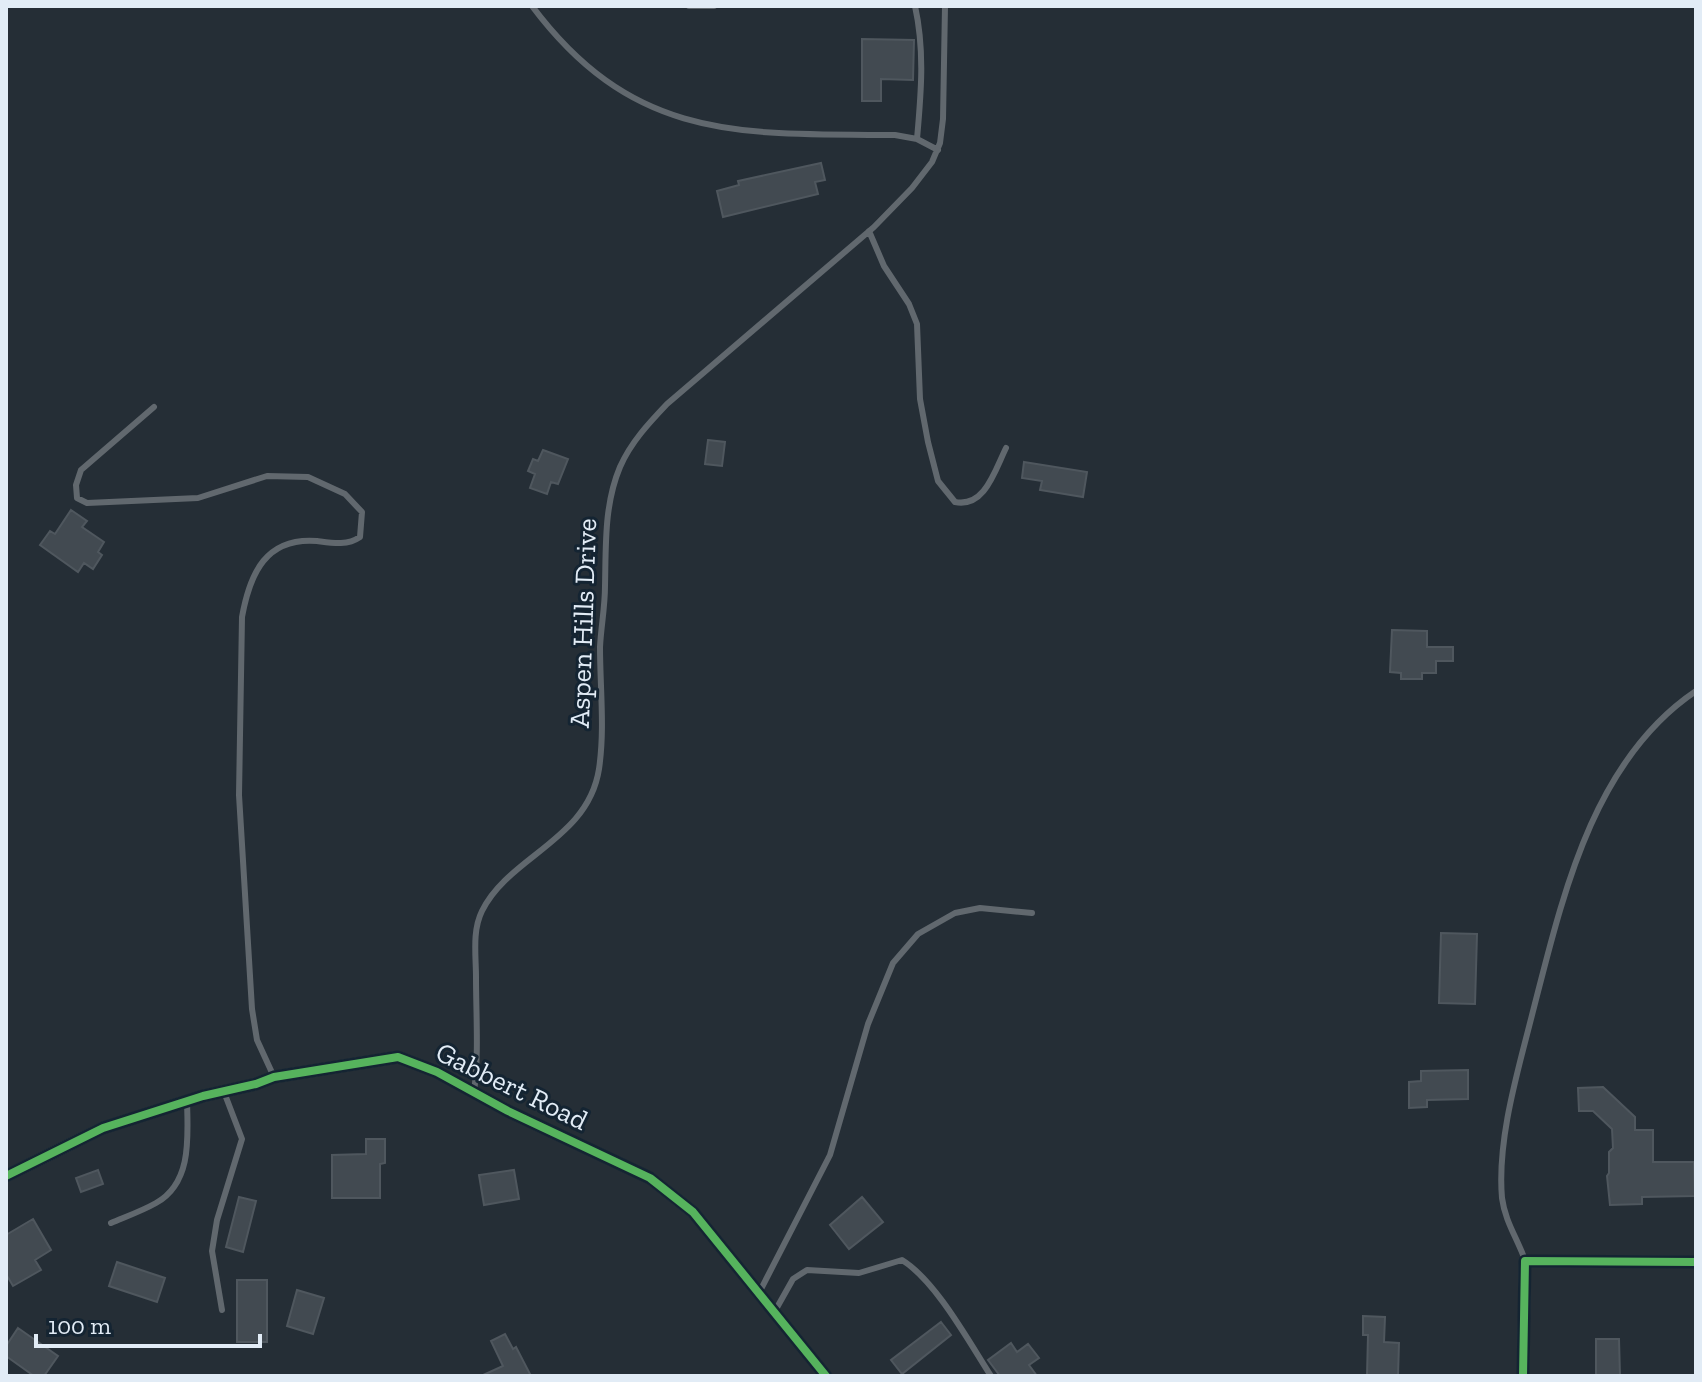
<svg xmlns="http://www.w3.org/2000/svg" width="1702" height="1382" font-family="'Zilla Slab',serif">
	<style>
		.building { fill: #424a51; stroke: #4f575e; stroke-width: 2 }
		.lines { fill: none; stroke-linecap: round; stroke-linejoin: round }
		.lane { stroke: #61686e; stroke-width: 6 }
		.street { stroke: #61686e; stroke-width: 12 }
		.cycleway-casing { stroke: #142432; stroke-width: 13 }
		.cycleway { stroke: #56b35d; stroke-width: 8 }
		.labels { text-anchor: middle; dominant-baseline: central; stroke-width: 6; stroke-linejoin: round; paint-order: stroke }
		.street-label { font-size: 28px; fill: #e2ecf6; stroke: #142432 }
	</style>
	<rect width="100%" height="100%" fill="#252e36"/>
	<!-- building -->
	<path class="building" d="M862,39L914,40L913,80L881,79V101H862Z
		M821,163L825,180L815,182L818,194L723,217L717,191L739,185L738,181Z
		M708,440L725,442L722,466L705,464Z
		M543,450L568,459L558,484L551,482L547,494L530,488L535,474L528,471L533,459L538,461Z
		M1024,462L1087,472L1083,497L1040,490L1042,481L1022,478Z
		M71,510L87,521L82,527L104,542L98,552L102,555L93,569L84,563L78,572L40,545L50,531L55,534Z
		M1392,630L1427,631V647H1453V661H1436V673H1422V679H1401V673L1390,672Z
		M1441,933L1477,934L1475,1004L1439,1003Z
		M1468,1070V1099L1427,1100V1107L1409,1108V1082L1421,1081V1071Z
		M1603,1087L1635,1117V1130H1653V1162H1694L1695,1196L1642,1197V1204L1610,1205L1607,1176L1609,1173V1152L1613,1148L1612,1129L1593,1111H1579L1578,1088Z
		M366,1139H385V1163L380,1164V1198H332V1155L366,1154Z
		M98,1170L103,1184L81,1192L76,1178Z
		M514,1170L519,1199L484,1205L479,1175Z
		M239,1197L256,1201L243,1252L226,1247Z
		M862,1197L883,1222L849,1249L830,1225Z
		M33,1219L51,1250L35,1260L41,1270L13,1286L6,1274V1235Z
		M117,1262L165,1278L157,1302L109,1286Z
		M237,1280H267V1342H237Z
		M297,1290L324,1298L313,1334L287,1326Z
		M1363,1316L1385,1317L1384,1342L1399,1343L1398,1376H1367L1368,1335H1363Z
		M941,1322L951,1335L902,1374L891,1360Z
		M18,1328L58,1356L44,1376H34L6,1356V1346Z
		M505,1334L513,1349L516,1347L531,1376H481L503,1366L491,1341Z
		M1596,1339H1619L1620,1376H1596Z
		M1011,1343L1017,1352L1028,1344L1039,1358L1029,1365L1037,1376H1000L988,1360Z"/>
	<g class="lines">
		<!-- lane -->
		<path class="lane" d="M532,6C634,142 741,134 895,135L917,139L938,150
			M689,6H714
			M915,6C925,51 921,94 917,139
			M869,231L884,266L909,304L917,324L920,399L928,442L938,481L955,502C985,508 995,470 1006,448
			M154,407L81,470L76,485L77,498L87,503L198,498L267,476L308,477L345,494L362,512L360,537C347,546 332,543 317,541C266,537 250,573 242,617L239,795L252,1009L257,1040L274,1077
			M474,1092C479,1054 476,1016 476,977C476,956 472,931 482,911C509,856 588,840 599,769C605,729 600,687 600,647C601,627 605,607 605,586C606,546 604,505 620,467C631,442 649,423 667,404L874,227L912,188L932,162L940,143L943,119L945,6
			M111,1223C125,1217 142,1211 156,1203C192,1183 188,1137 187,1102
			M1525,1260C1517,1238 1505,1221 1502,1198C1497,1141 1517,1074 1531,1019C1561,904 1590,762 1696,691
			M759,1293L830,1155L868,1024L893,963L918,934L955,913L980,908L1032,913
			M222,1310L212,1251L217,1220L242,1139L224,1092
			M775,1311L793,1279L807,1270L859,1273L902,1260C936,1281 969,1342 991,1376"/>
		<!-- street -->
		<path class="street" d="M6,1176L103,1128L203,1096L256,1084L274,1077L398,1057L437,1072L508,1111L650,1178L693,1212L826,1376
			M1523,1376L1525,1261L1696,1262"/>
		<!-- cycleway casing -->
		<g class="cycleway-casing">
			<path id="cycleway" d="M6,1176L103,1128L203,1096L256,1084L274,1077L398,1057L437,1072L508,1111L650,1178L693,1212L826,1376
				M1523,1376L1525,1261L1696,1262"/>
		</g>
		<!-- cycleway -->
		<use href="#cycleway" class="cycleway"/>
	</g>
	<g class="labels">
		<!-- street labels -->
		<g class="street-label">
			<text transform="translate(583 623) rotate(-88)">Aspen Hills Drive</text>
			<text transform="translate(512 1086) rotate(26)">Gabbert Road</text>
		</g>
	</g>
	<!-- border -->
	<rect width="1702" height="1382" fill="none" stroke="#e2ecf6" stroke-width="16"/>
	<!-- scale -->
	<path d="M36 1334v12h224v-12" fill="none" stroke="#e2ecf6" stroke-width="4"/>
	<text x="48" y="1334" font-size="24" fill="#e2ecf6" stroke="#142432" stroke-width="6" paint-order="stroke">100 m</text>
</svg>
